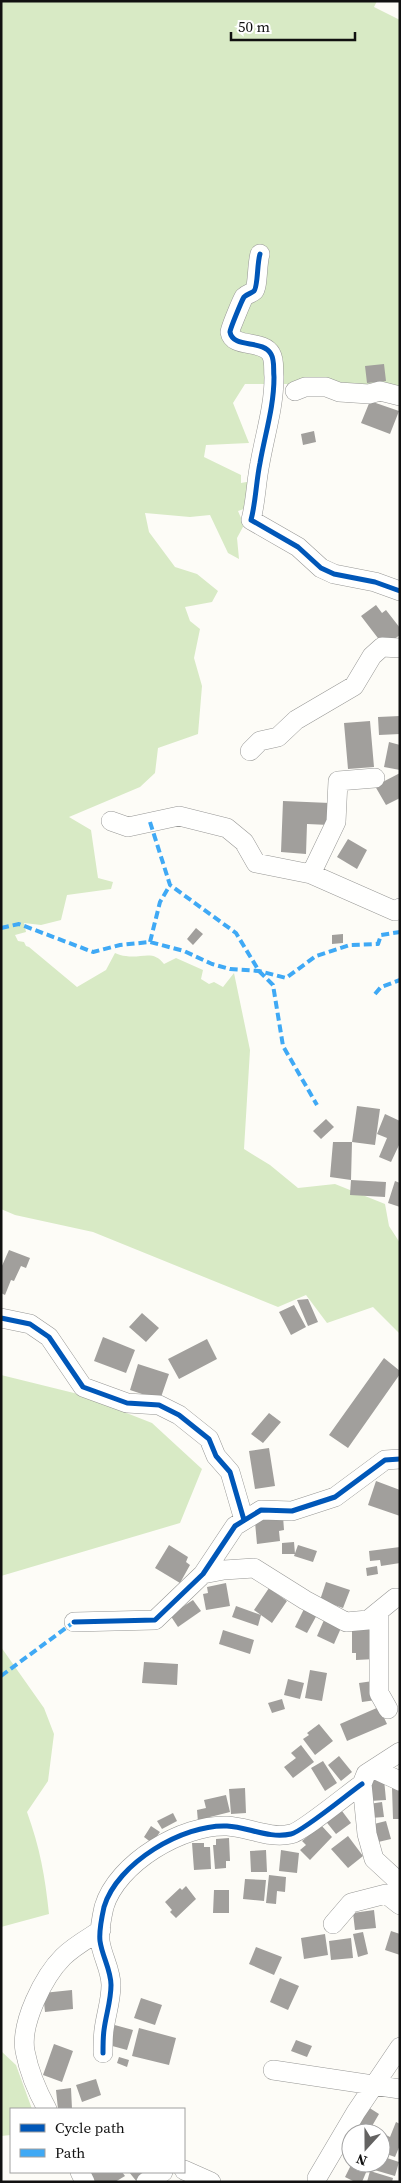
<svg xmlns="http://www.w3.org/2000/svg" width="401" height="2183" font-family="'Source Serif 4',serif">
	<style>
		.forest { fill: #d8eac5 }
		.building { fill: #a19f9c }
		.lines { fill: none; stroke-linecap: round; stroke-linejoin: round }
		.minor-casing { stroke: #979795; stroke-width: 20 }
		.minor { stroke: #fffffe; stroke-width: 19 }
		.quiet { stroke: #3fa9f5; stroke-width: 4; stroke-dasharray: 8 4; stroke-linecap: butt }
		.cycleway-casing { stroke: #fff; stroke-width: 8 }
		.cycleway { stroke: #0057b8; stroke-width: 5 }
	</style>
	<rect width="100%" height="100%" fill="#fdfcf7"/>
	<!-- forest -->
	<path class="forest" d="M1,1H377L374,7L400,20V403L350,384H245L233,403L249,443L206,445L204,457L241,475V483L258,480L247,508L238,511L244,525L237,538L239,559L228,553L210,515L190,517L145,513L149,532L175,567L197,574L218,591L212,602L185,607L190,621L200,629L194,658L202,686L198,734L158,748L155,773L140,787L69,817L91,830L98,878L113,882L111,889L67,895L61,920L41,925L24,923L26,932L15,935L18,941L24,942L26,946L29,947L77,987L106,970L115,953C118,954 122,956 126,956C141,959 153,949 164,964L176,958L203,970L201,979L209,984L214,982L223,987L234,973L250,1050L244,1149L270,1165L298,1188L335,1184L385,1204L389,1226L400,1243V1334L373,1307L327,1323L306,1295L278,1307L93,1232L15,1215L1,1209Z
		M1,1375L78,1394L152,1423L202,1469L180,1523L1,1576Z
		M1,1647L44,1708L54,1734L48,1781L27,1812C40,1848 45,1876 49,1914L1,1927Z
		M1,2051L16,2065L32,2109H11V2135L1,2136Z"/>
	<!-- building -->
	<path class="building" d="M384,364L386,381L367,383L365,366Z
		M370,401L399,411L390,434L361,423Z
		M314,431L316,442L303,445L301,434Z
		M376,605L382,613L386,610L400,628V635L384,646L361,616Z
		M400,716V734L379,735L378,717Z
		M370,721L374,767L348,769L344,723Z
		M389,742L400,745V770L384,767Z
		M400,773V798L386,805L375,786Z
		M283,801L330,803L329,825L307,824L306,854L281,852Z
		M348,839L367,850L357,869L337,857Z
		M196,928L203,934L193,945L187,939Z
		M343,934V943L332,944V935Z
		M357,1106L380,1109L375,1145L352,1142L351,1180L330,1177L333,1142H352Z
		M385,1114L400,1121V1143L391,1162L379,1157L387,1138L377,1134Z
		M326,1119L334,1127L321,1139L313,1131Z
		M351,1180L386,1182L385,1197L350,1195Z
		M395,1181L400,1183V1207L388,1203Z
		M9,1250L30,1258L26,1268L21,1266L14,1281L11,1280L5,1295L1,1293V1268Z
		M308,1299L318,1322L308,1326L297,1300Z
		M294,1305L306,1327L291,1335L279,1312Z
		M142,1313L159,1328L146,1342L129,1327Z
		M103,1337L135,1350L126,1373L94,1361Z
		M207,1339L217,1359L179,1379L168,1359Z
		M384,1358L400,1371V1374L348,1448L329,1435Z
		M138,1364L169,1374L160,1400L130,1390Z
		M269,1413L281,1422L263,1443L251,1434Z
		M269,1448L275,1486L255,1489L249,1451Z
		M376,1481L400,1490V1516L368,1505Z
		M283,1516L284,1530L279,1531L280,1541L257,1544L255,1522L258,1518Z
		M294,1542L295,1554H282V1543Z
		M169,1545L188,1557L186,1562L190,1565L180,1583L155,1568Z
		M298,1545L317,1551L313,1562L294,1556Z
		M400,1547V1563L381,1566L380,1560L370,1561L369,1551Z
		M377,1566L378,1574L367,1576L366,1568Z
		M326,1582L350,1590L343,1608L320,1600Z
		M226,1583L230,1606L206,1610L203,1594L208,1593L207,1587Z
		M269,1588L287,1601L272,1623L254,1610Z
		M193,1600L201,1611L178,1627L170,1615Z
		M236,1606L261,1615L258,1626L232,1617Z
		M305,1607L318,1613L307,1633L295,1627Z
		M324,1620L341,1628L334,1644L317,1636Z
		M370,1627L375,1659L356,1660V1653H352V1628Z
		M223,1630L254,1640L250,1654L219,1644Z
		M144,1662L178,1664L177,1685L142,1683Z
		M310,1670L327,1673L322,1701L305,1698Z
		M288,1679L304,1683L300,1699L284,1695Z
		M373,1681L376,1700L362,1702L359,1683Z
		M282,1699L285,1709L272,1713L268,1703Z
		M379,1707L387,1724L347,1741L340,1724Z
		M319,1724L333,1741L315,1755L303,1739L309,1735L307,1733Z
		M301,1745L314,1762L293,1778L284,1767L296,1758L291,1753Z
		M339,1756L352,1772L341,1781L328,1765Z
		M323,1761L337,1783L325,1791L311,1768Z
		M384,1779L386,1800L370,1801L369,1780Z
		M245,1788L246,1813L231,1814L229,1789Z
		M392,1788H400V1819H393Z
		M226,1795L230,1812L210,1817V1821L198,1822L197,1810L206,1808L204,1800Z
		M382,1802L384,1817L370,1818L369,1804Z
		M339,1807L351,1823L336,1834L324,1819Z
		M173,1813L177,1821L162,1829L157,1821Z
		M386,1821L391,1839L374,1843L370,1825Z
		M321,1825L332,1837L310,1860L300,1850L306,1845L302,1841Z
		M151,1826L160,1832L152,1843L144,1837Z
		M348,1836L363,1856L348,1868L331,1849Z
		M229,1838L230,1861H226V1868L215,1869L213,1845H216V1839Z
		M192,1843H204V1847H210L211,1869L194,1870Z
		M266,1850L267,1872H251L250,1851Z
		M281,1850L299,1853L297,1873L279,1871Z
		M269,1875L286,1877L285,1892L277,1891L276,1904L266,1903Z
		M245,1879L266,1880L264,1901L243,1899Z
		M186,1886L196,1899L176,1918L170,1912L172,1910L165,1902L180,1888L182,1890Z
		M214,1890H229V1913H213Z
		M374,1910L376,1928L355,1930L353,1913Z
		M391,1931L400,1934V1955L385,1950Z
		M363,1932L368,1954L358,1957L353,1934Z
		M325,1934L328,1955L304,1959L301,1938Z
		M351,1938L353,1958L331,1960L329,1941Z
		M256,1947L282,1957L274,1975L249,1964Z
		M280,1978L299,1986L288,2010L270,2002Z
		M72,1990L73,2009L45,2012L43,1993Z
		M141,1998L162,2005L155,2025L134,2018Z
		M111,2024L133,2030L127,2050L105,2044Z
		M139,2028L176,2038L169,2065L132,2056Z
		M296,2040L312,2046L307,2057L291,2051Z
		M54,2044L73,2051L62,2082L43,2075Z
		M119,2057L129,2060L127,2067L117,2063Z
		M96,2079L101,2095L82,2102L76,2085Z
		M71,2088L72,2109H58L56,2090Z
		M368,2107L379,2114L368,2133H354Z
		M396,2122L400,2124V2145L395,2157L381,2152V2148L386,2135L390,2137Z
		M384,2157L399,2162L395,2176L371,2169L373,2163H381Z
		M352,2163H370L362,2182H355L345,2177Z
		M370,2171L393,2178L392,2182H367Z
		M87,2172H122L125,2176L115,2182H93Z
		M129,2172H151L137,2182Z"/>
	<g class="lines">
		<!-- minor casing -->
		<g class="minor-casing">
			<path id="minor" d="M260,254C257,263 258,287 254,291C252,293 247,294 244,297C242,300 230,329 230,332C233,349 263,339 271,354C275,361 273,369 274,377C274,407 265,434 260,463C256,482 256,501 251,520L298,547L321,568L334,574L375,582L400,591
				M295,391L305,387H326L339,392L369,394L380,391L400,396
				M250,751L260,741L278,737L296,720L354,686L372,656L382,647L400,648
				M111,821L128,827L179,816L227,828L244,842L256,863L311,874L395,911L400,908
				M311,874L336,822L338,781L375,778
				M1,1318L30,1324L49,1337L83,1387L127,1403L159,1405L179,1415L209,1439L216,1456L230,1472L244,1520
				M203,1574L224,1570L254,1568L305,1600L346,1622L368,1620L395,1598H400
				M379,1611V1693L388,1709
				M74,1622L155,1620L203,1574L235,1526L261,1510L292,1511L335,1497L385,1460L400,1459
				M400,1752L366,1774L362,1784L367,1834L374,1859L400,1883
				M374,1769L400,1781
				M333,1924L351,1903L386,1894L400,1905
				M103,2053C103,2045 103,2037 104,2030C106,2014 111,2001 111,1985C111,1970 102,1956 100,1941C99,1932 102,1916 104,1907C117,1863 183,1824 227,1826C248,1827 269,1839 291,1834C302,1832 349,1793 362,1784
				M273,2070L400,2089
				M47,2109C37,2091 29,2072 25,2051C20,2023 44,1976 63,1957C74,1946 89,1938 101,1930
				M184,2170L211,2182
				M80,2172L85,2182
				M146,2182L163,2172
				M317,2182V2178L356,2112L400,2047"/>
		</g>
		<!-- minor -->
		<use href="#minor" class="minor"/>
		<!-- quiet -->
		<path class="quiet" d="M150,822L170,885L236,933L259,971L273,985L283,1046L317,1105
			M1,928L19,924L93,952L120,945L150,942L184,951L212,964L230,969L259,971L286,978L316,956L350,945L378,944L381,935L400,932
			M150,942L160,902L170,885
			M375,994L381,987L400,980
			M1,1676L74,1622"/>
		<!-- cycleway casing -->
		<g class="cycleway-casing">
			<path id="cycleway" d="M260,254C257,263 258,287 254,291C252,293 247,294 244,297C242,300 230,329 230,332C233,349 263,339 271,354C275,361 273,369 274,377C274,407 265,434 260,463C256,482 256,501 251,520L298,547L321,568L334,574L375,582L400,591
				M1,1318L30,1324L49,1337L83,1387L127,1403L159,1405L179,1415L209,1439L216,1456L230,1472L244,1520
				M74,1622L155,1620L203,1574L235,1526L261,1510L292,1511L335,1497L385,1460L400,1459
				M103,2053C103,2045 103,2037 104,2030C106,2014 111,2001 111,1985C111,1970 102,1956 100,1941C99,1932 102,1916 104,1907C117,1863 183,1824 227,1826C248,1827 269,1839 291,1834C302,1832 349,1793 362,1784"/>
		</g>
		<!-- cycleway -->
		<use href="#cycleway" class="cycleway"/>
	</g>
	<!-- border -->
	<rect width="401" height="2183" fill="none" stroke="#111111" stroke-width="5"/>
	<!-- legend -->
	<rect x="10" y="2108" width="175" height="65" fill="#ffffff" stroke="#a0a0a0"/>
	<rect x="20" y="2124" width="25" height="8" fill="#0057b8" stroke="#a0a0a0"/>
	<text x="55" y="2133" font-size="15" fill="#111111">Cycle path</text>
	<rect x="20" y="2149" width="25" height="8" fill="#3fa9f5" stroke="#a0a0a0"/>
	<text x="55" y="2158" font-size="15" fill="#111111">Path</text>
	<!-- north arrow -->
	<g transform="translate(366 2148) rotate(201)"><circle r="24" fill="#ffffff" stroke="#a0a0a0"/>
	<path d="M0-4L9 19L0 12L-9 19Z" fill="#646362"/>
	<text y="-8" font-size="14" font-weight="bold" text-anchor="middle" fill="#111111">N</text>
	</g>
	<!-- scale -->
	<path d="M231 32v8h124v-8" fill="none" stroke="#111111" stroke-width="2.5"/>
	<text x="238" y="32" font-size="15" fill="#111111" stroke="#ffffff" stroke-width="4" paint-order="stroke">50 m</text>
</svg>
